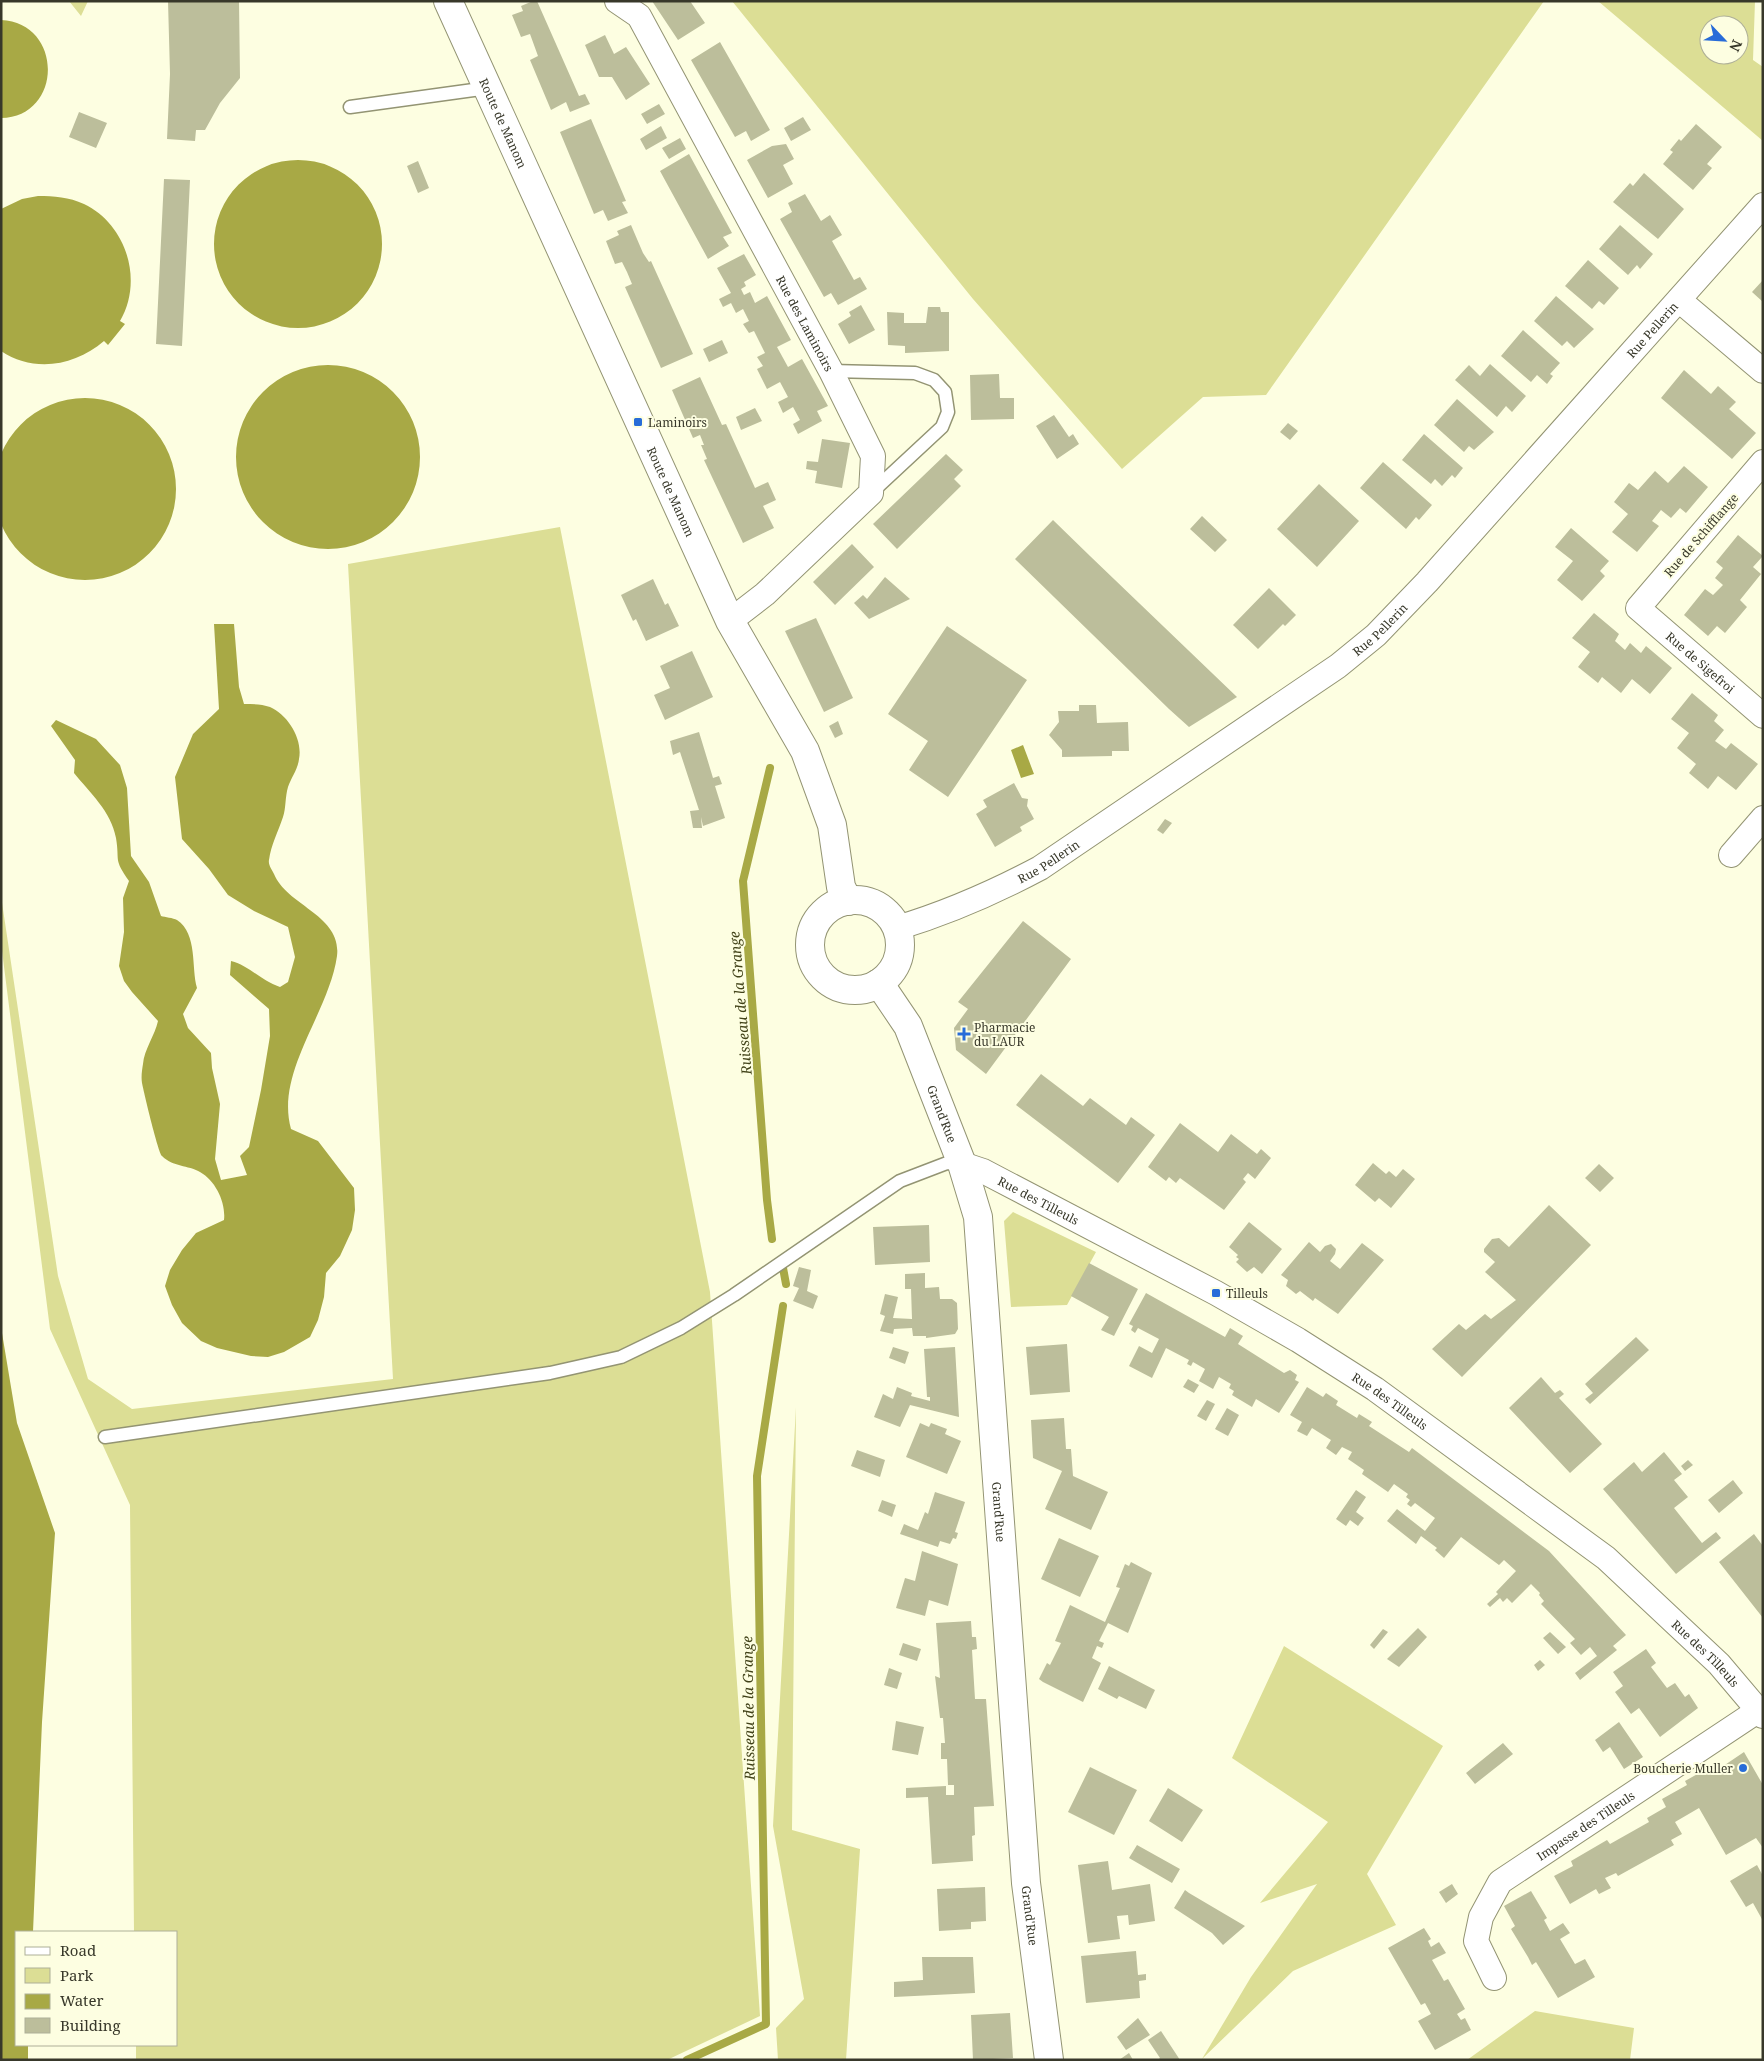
<svg xmlns="http://www.w3.org/2000/svg" width="1764" height="2061" font-family="'Noto Serif',serif">
	<style>
		.green { fill: #dcde95; fill-rule: evenodd }
		.water { fill: #a8a945 }
		.lines { fill: none; stroke-linecap: round; stroke-linejoin: round }
		.stream { stroke: #a8a945; stroke-width: 8 }
		.building { fill: #bcbe9b }
		.service-casing { stroke: #939473; stroke-width: 15 }
		.minor-casing { stroke: #939473; stroke-width: 26 }
		.tertiary-casing { stroke: #939473; stroke-width: 30 }
		.service { stroke: #fff; stroke-width: 12 }
		.minor { stroke: #fff; stroke-width: 24 }
		.tertiary { stroke: #fff; stroke-width: 28 }
		.poi-dot { fill: #286cd8; stroke: #fdfee1; stroke-width: 2 }
		.labels { text-anchor: middle; dominant-baseline: central; stroke-width: 4; stroke-linejoin: round; paint-order: stroke }
		.street-label { font-size: 12px; fill: #38382a; stroke: #fdfee1 }
		.poi-label { font-size: 12px; fill: #38382a; stroke: #fdfee1; text-anchor: start }
		.water-label { font-size: 14px; font-style: italic; fill: #414218; stroke: #fdfee1 }
	</style>
	<rect width="100%" height="100%" fill="#fdfee1"/>
	<!-- green -->
	<path class="green" d="M69,1H88L81,16Z
		M732,1H1544L1266,395L1203,397L1122,469L973,299Z
		M1598,1H1755L1753,60L1763,67V141ZM1709,25H1739V55H1709Z
		M560,527L710,1292L760,2016L667,2060H136V2045H176V1932H134L130,1505L50,1329L1,943V896L58,1276L88,1379L132,1409L393,1379L348,564Z
		M1013,1212L1096,1252L1067,1305L1011,1307L1004,1221Z
		M796,1407L792,1830L860,1849L846,2060H778L776,2028L804,1999L773,1826Z
		M1284,1646L1443,1746L1367,1874L1396,1925L1293,1971L1202,2059L1251,1977L1317,1884L1260,1903L1328,1822L1232,1758Z
		M1535,2011L1634,2028L1630,2060H1467Z"/>
	<!-- water -->
	<path class="water" d="M1,20C64,23 63,117 1,118Z
		M214 244a84 84 0 1 1 168 0a84 84 0 1 1-168 0Z
		M38,196C54,196 69,197 84,204C126,224 144,280 120,321L125,324L108,345L104,341C75,366 34,373 1,351V209L22,199Z
		M236 457a92 92 0 1 1 184 0a92 92 0 1 1-184 0Z
		M-6 489a91 91 0 1 1 182 0a91 91 0 1 1-182 0Z
		M214,624H234L239,687L244,704C252,704 262,704 270,707C288,715 303,739 299,759C298,769 291,778 288,787C285,797 286,808 283,817C278,832 271,845 269,860C268,865 272,870 274,874C287,906 342,915 337,956C329,1013 275,1072 291,1129L318,1141L354,1188L355,1210L352,1230L340,1256L326,1273L324,1297L318,1320L310,1337L284,1352L268,1357L251,1356L217,1348L201,1341L182,1323L172,1305L165,1286L170,1270L182,1250L196,1233L224,1220C226,1203 216,1181 200,1172C188,1165 173,1167 162,1156C158,1152 144,1093 142,1083C141,1077 142,1070 143,1064C144,1050 155,1035 158,1021L132,992L124,981L119,966L124,932L123,898L129,881C113,858 120,862 116,838C111,811 90,793 74,773L75,760L51,726L56,720L96,739L120,765L127,788L131,856L149,882L161,916C165,917 173,918 177,920C198,934 191,968 197,988L183,1014L188,1028L211,1053L212,1068L220,1104L215,1159L221,1180L247,1175L240,1156L249,1147L261,1090L270,1036L269,1009L230,975L231,961C250,966 261,981 280,987L288,982L295,957L288,927L254,911L228,895L209,869L182,839L175,777L193,734L219,709Z
		M1023,745L1034,774L1021,778L1011,750Z
		M1,1327L17,1423L55,1533L42,1722L33,1932H16V2045H28V2060H1Z"/>
	<g class="lines">
		<!-- stream -->
		<path class="stream" d="M770,768L743,881L767,1200L772,1239
			M783,1268L786,1284
			M687,2060L766,2024L757,1476L783,1306"/>
	</g>
	<!-- building -->
	<path class="building" d="M168,1H239L240,78L220,103L205,130H196L195,141L167,139L170,74Z
		M533,1H537L579,96L585,94L590,104L570,112L566,102L551,110L530,60L538,56L530,34L521,37L512,15L523,11L521,6Z
		M652,1H690L705,23L678,40Z
		M605,35L614,54L626,47L650,84L626,100L612,77H599L585,45Z
		M720,42L770,130L751,141L746,131L735,137L691,60Z
		M659,104L665,114L647,124L641,114Z
		M79,112L107,123L96,148L69,137Z
		M803,117L811,130L791,141L784,128Z
		M591,119L626,201L622,202L628,213L608,221L603,210L594,214L560,132Z
		M1696,124L1722,147L1707,164L1712,168L1693,190L1663,164L1673,152L1670,150L1679,139L1681,141Z
		M661,126L667,138L646,150L640,139Z
		M680,138L686,149L669,159L662,148Z
		M786,144L794,159L783,165L793,184L768,198L747,160L772,146Z
		M689,154L732,233L723,237L729,246L708,259L660,171Z
		M418,161L429,188L418,193L407,166Z
		M1644,173L1684,209L1658,239L1613,202L1630,183L1633,186Z
		M164,179L190,180L182,346L156,344Z
		M805,194L821,221L830,215L842,235L832,241L854,280L860,277L867,289L838,305L831,293L824,297L780,219L792,212L788,203Z
		M631,225L643,253L649,262L651,261L693,354L661,368L625,287L632,284L627,272L622,262L615,264L606,241L619,235L617,231Z
		M1620,225L1653,254L1640,269L1637,265L1628,275L1599,249Z
		M744,254L756,275L744,282L746,286L741,289L744,295L750,292L755,303L767,296L791,340L777,347L788,367L802,359L828,406L817,411L822,421L798,434L793,424L800,420L793,407L783,413L778,402L788,397L780,382L767,389L757,369L763,366L757,357L765,353L754,331L749,333L743,324L749,321L743,309L736,313L731,303L723,307L719,299L731,293L717,268Z
		M1588,260L1619,288L1604,305L1599,301L1592,309L1565,286Z
		M1763,280V302L1752,292Z
		M1556,296L1594,329L1574,348L1567,341L1562,346L1534,321Z
		M861,305L875,330L849,344L838,324L851,316L849,312Z
		M928,307H940L941,312H949V351L905,353V346L888,345L887,312L904,313V323H926Z
		M1523,330L1560,363L1550,374L1553,376L1547,384L1537,375L1531,382L1501,356Z
		M722,340L728,353L709,362L703,349Z
		M1490,364L1526,396L1512,412L1506,406L1497,417L1455,380L1469,365L1480,376Z
		M1684,370L1711,394L1718,386L1736,402L1729,409L1756,433L1732,459L1661,398Z
		M999,374L1000,398H1014V419L971,420L970,375Z
		M700,377L722,425L726,424L755,488L768,482L776,500L763,506L774,528L743,543L704,460L707,459L701,445H704L700,435L693,438L672,390Z
		M1457,399L1494,432L1474,450L1469,446L1464,452L1434,425Z
		M755,408L762,421L741,430L736,417Z
		M1054,415L1069,437L1073,434L1079,444L1057,459L1036,426Z
		M1288,423L1298,431L1290,440L1280,432Z
		M1424,434L1463,468L1455,478L1452,475L1442,486L1435,479L1431,484L1402,460Z
		M822,439L850,443L842,488L815,483L817,471L806,469L807,461L818,462Z
		M946,454L963,470L954,479L961,486L897,549L873,524Z
		M1383,462L1432,505L1419,520L1416,517L1406,529L1360,488Z
		M1684,466L1708,487L1686,513L1680,508L1671,518L1661,510L1652,521L1659,526L1637,552L1612,532L1628,514L1614,502L1629,483L1638,490L1655,471L1668,483Z
		M1319,484L1359,521L1317,567L1277,529Z
		M1202,516L1227,540L1215,552L1190,529Z
		M1053,520L1090,556L1237,697L1189,727L1169,709L1015,559Z
		M1571,528L1609,561L1600,571L1605,576L1582,601L1557,580L1573,561L1555,547Z
		M1738,535L1763,556L1753,567L1761,574L1740,600L1747,607L1725,633L1717,626L1708,636L1684,615L1705,589L1713,595L1723,585L1715,578L1723,568L1716,562Z
		M852,544L874,567L835,605L813,582Z
		M885,577L910,599L869,619L854,603L863,595L867,599Z
		M653,579L665,605L668,603L679,626L646,641L636,619L633,621L621,595Z
		M1269,588L1296,615L1285,626L1283,624L1258,649L1233,625Z
		M1594,613L1619,634L1615,641L1625,650L1630,643L1641,653L1646,646L1672,668L1650,694L1632,679L1621,693L1602,677L1598,683L1578,667L1590,652L1572,638Z
		M816,618L853,698L824,712L785,631Z
		M947,626L1027,680L948,797L909,770L928,741L888,714Z
		M692,651L713,697L665,720L654,695L670,688L660,666Z
		M1692,693L1718,715L1714,721L1724,730L1715,741L1726,749L1731,743L1758,764L1736,790L1718,776L1708,789L1689,773L1696,764L1677,748L1689,733L1671,719Z
		M1079,705H1096L1097,723L1128,722L1129,751H1112V756L1062,757V750L1049,735L1059,722L1058,711H1079Z
		M838,721L843,734L835,738L829,726Z
		M699,732L713,778L719,776L722,784L715,786L725,818L703,826L701,817L702,828H693L690,811L699,810L680,752L673,755L670,741Z
		M1014,783L1022,798L1028,799L1027,806L1034,819L1020,827L1022,831L995,847L976,814L987,807L983,800Z
		M1165,819L1172,823L1163,834L1157,830Z
		M1023,921L1071,959L986,1074L956,1050L954,1028L968,1009L958,1002Z
		M1041,1074L1083,1106L1090,1098L1126,1125L1131,1117L1155,1135L1118,1183L1016,1105Z
		M1180,1123L1218,1152L1231,1134L1257,1154L1261,1149L1271,1158L1255,1179L1248,1173L1243,1179L1246,1182L1224,1210L1180,1178L1176,1183L1169,1177L1166,1181L1148,1167Z
		M1373,1163L1386,1174L1389,1171L1396,1177L1403,1169L1415,1179L1391,1208L1379,1198L1375,1202L1355,1185Z
		M1599,1164L1614,1178L1600,1192L1585,1178Z
		M1549,1205L1591,1245L1462,1377L1432,1349L1459,1324L1466,1330L1485,1314L1491,1319L1516,1300L1485,1272L1495,1262L1484,1252V1249L1492,1239L1499,1238L1509,1247Z
		M1249,1222L1282,1249L1262,1274L1254,1267L1247,1272L1236,1262L1239,1259L1236,1257L1238,1255L1229,1247Z
		M929,1225L930,1262L875,1265L873,1227Z
		M1309,1242L1320,1252L1325,1246L1331,1244L1336,1249L1335,1254L1330,1261L1340,1269L1362,1243L1384,1260L1338,1314L1315,1298L1313,1301L1300,1291L1296,1294L1286,1286L1288,1280L1281,1275Z
		M1089,1263L1138,1289L1114,1336L1101,1330L1109,1317L1071,1296Z
		M799,1267L811,1270L807,1291L818,1296L813,1309L793,1301L799,1288L793,1286Z
		M925,1273V1288L939,1287L940,1299H952L957,1303L958,1329L955,1334L926,1338V1336H913L912,1328L894,1329L893,1334L880,1331L885,1316L880,1314L885,1294L898,1297L893,1318L912,1319L911,1289H905V1274Z
		M1146,1293L1225,1337L1230,1328L1243,1336L1238,1344L1284,1373L1290,1370L1297,1375L1295,1380L1299,1382L1279,1413L1256,1399L1252,1407L1232,1395L1234,1391L1229,1388L1231,1384L1219,1377L1213,1389L1199,1381L1205,1369L1193,1362L1191,1366L1187,1364L1189,1360L1166,1348L1152,1378L1129,1366L1139,1346L1152,1353L1159,1339L1138,1328L1135,1333L1131,1330L1133,1326L1129,1324Z
		M1636,1337L1649,1350L1590,1404L1585,1399L1593,1393L1585,1384Z
		M1067,1344L1070,1392L1030,1395L1026,1347Z
		M893,1347L909,1352L905,1364L889,1358Z
		M955,1347L959,1417L910,1405L900,1427L874,1417L883,1394L893,1399L897,1387L912,1393L911,1396L930,1401V1397H927L924,1349Z
		M1541,1377L1555,1393L1560,1390L1564,1394L1559,1398L1602,1444L1570,1473L1509,1408Z
		M1188,1379L1199,1385L1194,1393L1183,1387Z
		M1307,1387L1323,1397L1326,1393L1338,1401L1336,1405L1357,1418L1359,1414L1372,1422L1369,1426L1409,1452L1412,1448L1549,1551L1626,1635L1613,1646L1617,1650L1580,1680L1575,1673L1597,1656L1590,1647L1581,1655L1570,1643L1575,1639L1541,1604L1544,1601L1539,1595L1540,1593L1531,1584L1512,1603L1507,1598L1503,1602L1500,1598L1490,1607L1487,1604L1498,1594L1496,1592L1516,1571L1504,1560L1499,1565L1461,1537L1444,1558L1435,1550L1437,1548L1421,1536L1416,1544L1387,1521L1397,1509L1425,1531L1435,1518L1415,1503L1411,1507L1407,1504L1410,1500L1406,1497L1408,1494L1394,1484L1388,1492L1362,1474L1364,1470L1348,1459L1352,1452L1342,1447L1336,1455L1326,1448L1331,1440L1312,1428L1307,1436L1297,1431L1302,1422L1290,1415Z
		M1207,1400L1215,1404L1206,1421L1197,1416Z
		M1227,1408L1239,1415L1228,1436L1215,1429Z
		M1064,1418L1066,1449H1071L1073,1476L1108,1492L1091,1530L1045,1509L1062,1471L1033,1458L1031,1420Z
		M920,1423L929,1427L931,1423L947,1429L945,1434L961,1441L947,1474L906,1457Z
		M857,1450L885,1460L880,1477L851,1466Z
		M1664,1452L1682,1474L1674,1480L1688,1497L1674,1508L1702,1543L1716,1532L1721,1538L1676,1574L1603,1489L1634,1462L1642,1472Z
		M1688,1460L1693,1465L1685,1471L1681,1466Z
		M1733,1480L1743,1493L1719,1513L1708,1500Z
		M1356,1490L1366,1497L1356,1512L1364,1518L1358,1526L1350,1520L1346,1526L1336,1519Z
		M935,1492L965,1502L955,1532L958,1533L956,1539L953,1538L950,1544L940,1541L938,1547L900,1534L904,1524L918,1530L925,1512L928,1514Z
		M882,1500L896,1505L892,1517L878,1511Z
		M1754,1534L1763,1546V1618L1719,1562Z
		M1059,1538L1099,1556L1080,1597L1041,1579Z
		M922,1551L958,1564L948,1606L929,1600L925,1616L896,1608L905,1578L915,1581Z
		M1131,1562L1152,1573L1128,1633L1108,1623L1099,1641L1104,1643L1102,1648L1097,1646L1092,1658L1101,1663L1083,1702L1043,1682L1039,1679L1047,1663L1050,1665L1061,1643L1055,1641L1070,1605L1105,1622L1120,1588L1116,1587L1125,1564L1129,1566Z
		M971,1621L972,1637H976L977,1649L972,1650L975,1699H986L994,1806L974,1807L975,1835L972,1836L973,1861L932,1864L928,1797L906,1798V1788L946,1786V1795H954V1785H948L947,1759H941V1743H945L943,1718H940L935,1676L940,1678L936,1623Z
		M1418,1628L1427,1637L1399,1667L1387,1659Z
		M1383,1629L1388,1632L1374,1649L1370,1645Z
		M1550,1632L1566,1647L1558,1654L1543,1638Z
		M903,1643L921,1649L917,1661L899,1655Z
		M1646,1649L1656,1663L1651,1667L1667,1688L1675,1683L1685,1697L1689,1694L1698,1708L1660,1737L1639,1708L1631,1714L1615,1692L1623,1686L1613,1672Z
		M1540,1660L1545,1665L1538,1671L1534,1665Z
		M1109,1666L1155,1690L1146,1709L1119,1696L1117,1699L1098,1689Z
		M889,1668L902,1673L897,1689L884,1685Z
		M896,1721L924,1727L918,1755L892,1750Z
		M1619,1722L1643,1757L1624,1769L1610,1747L1603,1752L1595,1740Z
		M1503,1743L1513,1754L1475,1784L1466,1773Z
		M1744,1752L1763,1785V1848L1756,1838L1726,1855L1699,1808L1675,1822L1682,1834L1671,1840L1674,1845L1618,1876L1616,1873L1605,1878L1611,1888L1599,1894L1596,1889L1570,1904L1554,1876L1573,1866L1571,1861L1607,1840L1610,1844L1649,1822L1647,1818L1666,1807L1662,1799L1687,1785L1685,1781L1710,1767L1713,1773Z
		M1090,1767L1137,1790L1114,1835L1068,1812Z
		M1168,1788L1203,1810L1182,1842L1149,1821Z
		M1137,1845L1180,1869L1172,1883L1129,1858Z
		M1108,1861L1112,1890L1150,1884L1155,1921L1129,1925L1128,1915L1117,1916L1120,1939L1088,1943L1078,1865Z
		M1757,1865L1763,1876V1921L1753,1903L1746,1907L1730,1881Z
		M1452,1884L1458,1894L1446,1903L1439,1892Z
		M985,1887L986,1921L971,1922V1929L939,1931L937,1889Z
		M1185,1890L1189,1893L1245,1926L1223,1945L1212,1933L1174,1908Z
		M1531,1891L1547,1918L1544,1920L1550,1931L1563,1923L1570,1933L1560,1939L1575,1964L1585,1959L1595,1977L1558,1998L1536,1962L1532,1965L1528,1957L1511,1929L1515,1926L1504,1906Z
		M1424,1928L1431,1939L1428,1941L1431,1947L1439,1942L1446,1953L1432,1960L1444,1981L1448,1979L1465,2009L1457,2014L1461,2020L1465,2018L1471,2030L1435,2050L1418,2021L1431,2014L1425,2003L1421,2005L1388,1948Z
		M1136,1951L1138,1975L1146,1974V1980L1139,1981L1140,1998L1086,2003L1081,1956Z
		M922,1957H973L975,1993L894,1997V1982L923,1980Z
		M1010,2013L1013,2058L973,2060L971,2015Z
		M1138,2018L1150,2035L1126,2050L1117,2037Z
		M1161,2031L1180,2060H1158L1160,2058L1148,2040Z
		M1129,2053L1133,2060H1119Z"/>
	<g class="lines">
		<!-- service casing -->
		<g class="service-casing">
			<path id="service" d="M350,107L488,88
				M831,371L915,373L934,380L945,392L948,412L942,427L871,493
				M105,1437L550,1373L621,1357L681,1328L734,1295L900,1181L947,1163L962,1164"/>
		</g>
		<!-- minor casing -->
		<g class="minor-casing">
			<g id="minor">
				<path id="s1" d="M617,1L639,16L831,371L873,456L871,493L765,594L730,621"/>
				<path d="M1679,300L1763,371"/>
				<path id="s2" d="M1763,462L1638,608L1763,716"/>
				<path d="M1731,855L1763,818"/>
				<path id="s3" d="M897,928C947,913 993,893 1040,868L1338,666L1376,635L1427,582L1763,205"/>
				<path id="s4" d="M962,1164L983,1171L1216,1293L1298,1340L1375,1389L1606,1558L1719,1664L1763,1716"/>
				<path id="s5" d="M1494,1978L1476,1941L1481,1917L1500,1882L1759,1710"/>
			</g>
		</g>
		<!-- tertiary casing -->
		<g class="tertiary-casing">
			<g id="tertiary">
				<path id="s6" d="M448,1L730,621L805,751L832,825L841,887L848,901"/>
				<circle cx="855" cy="945" r="45"/>
				<path id="s7" d="M879,983L908,1026L962,1164L978,1217L1026,1883L1049,2060"/>
			</g>
		</g>
		<!-- service -->
		<use href="#service" class="service"/>
		<!-- minor -->
		<use href="#minor" class="minor"/>
		<!-- tertiary -->
		<use href="#tertiary" class="tertiary"/>
	</g>
	<!-- markers -->
	<g class="poi-dot">
		<rect x="633" y="417" width="10" height="10" rx="2.5"/>
		<path d="M961.5 1026.5h5v5h5v5h-5v5h-5v-5h-5v-5h5z"/>
		<rect x="1211" y="1288" width="10" height="10" rx="2.5"/>
		<circle cx="1743" cy="1768" r="5"/>
	</g>
	<g class="labels">
		<!-- street labels -->
		<g class="street-label">
			<text stroke="none"><textPath href="#s6" startOffset="134">Route de Manom</textPath></text>
			<text stroke="none"><textPath href="#s1" startOffset="376">Rue des Laminoirs</textPath></text>
			<text stroke="none"><textPath href="#s3" startOffset="976">Rue Pellerin</textPath></text>
			<text stroke="none"><textPath href="#s6" startOffset="539">Route de Manom</textPath></text>
			<text transform="translate(1701 535) rotate(-49)">Rue de Schifflange</text>
			<text stroke="none"><textPath href="#s3" startOffset="571">Rue Pellerin</textPath></text>
			<text stroke="none"><textPath href="#s2" startOffset="275">Rue de Sigefroi</textPath></text>
			<text stroke="none"><textPath href="#s3" startOffset="166">Rue Pellerin</textPath></text>
			<text stroke="none"><textPath href="#s7" startOffset="146">Grand'Rue</textPath></text>
			<text stroke="none"><textPath href="#s4" startOffset="85">Rue des Tilleuls</textPath></text>
			<text stroke="none"><textPath href="#s4" startOffset="490">Rue des Tilleuls</textPath></text>
			<text stroke="none"><textPath href="#s7" startOffset="551">Grand'Rue</textPath></text>
			<text stroke="none"><textPath href="#s4" startOffset="895">Rue des Tilleuls</textPath></text>
			<text stroke="none"><textPath href="#s5" startOffset="208">Impasse des Tilleuls</textPath></text>
			<text stroke="none"><textPath href="#s7" startOffset="956">Grand'Rue</textPath></text>
		</g>
		<!-- poi labels -->
		<g class="poi-label">
			<text x="648" y="422">Laminoirs</text>
			<text x="974" y="1027">Pharmacie<tspan x="974" dy="14">du LAUR</tspan></text>
			<text x="1226" y="1293">Tilleuls</text>
			<text x="1733" y="1768" text-anchor="end">Boucherie Muller</text>
		</g>
		<!-- water labels -->
		<g class="water-label">
			<text transform="translate(740 1003) rotate(-95)">Ruisseau de la Grange</text>
			<text transform="translate(748 1708) rotate(-91)">Ruisseau de la Grange</text>
		</g>
	</g>
	<!-- border -->
	<rect width="1764" height="2061" fill="none" stroke="#38382a" stroke-width="5"/>
	<!-- legend -->
	<rect x="15" y="1931" width="162" height="115" fill="#fdfee1" stroke="#aeaf98"/>
	<rect x="25" y="1947" width="25" height="8" fill="#ffffff" stroke="#aeaf98"/>
	<text x="60" y="1956" font-size="15" fill="#38382a">Road</text>
	<rect x="25" y="1968" width="25" height="15" fill="#dcde95" stroke="#aeaf98"/>
	<text x="60" y="1981" font-size="15" fill="#38382a">Park</text>
	<rect x="25" y="1994" width="25" height="15" fill="#a8a945" stroke="#aeaf98"/>
	<text x="60" y="2006" font-size="15" fill="#38382a">Water</text>
	<rect x="25" y="2018" width="25" height="15" fill="#bcbe9b" stroke="#aeaf98"/>
	<text x="60" y="2031" font-size="15" fill="#38382a">Building</text>
	<!-- north arrow -->
	<g transform="translate(1724 40) rotate(115)"><circle r="24" fill="#fdfee1" stroke="#aeaf98"/>
	<path d="M0-4L9 19L0 12L-9 19Z" fill="#286cd8"/>
	<text y="-8" font-size="14" font-weight="bold" text-anchor="middle" fill="#38382a">N</text>
	</g>
</svg>
